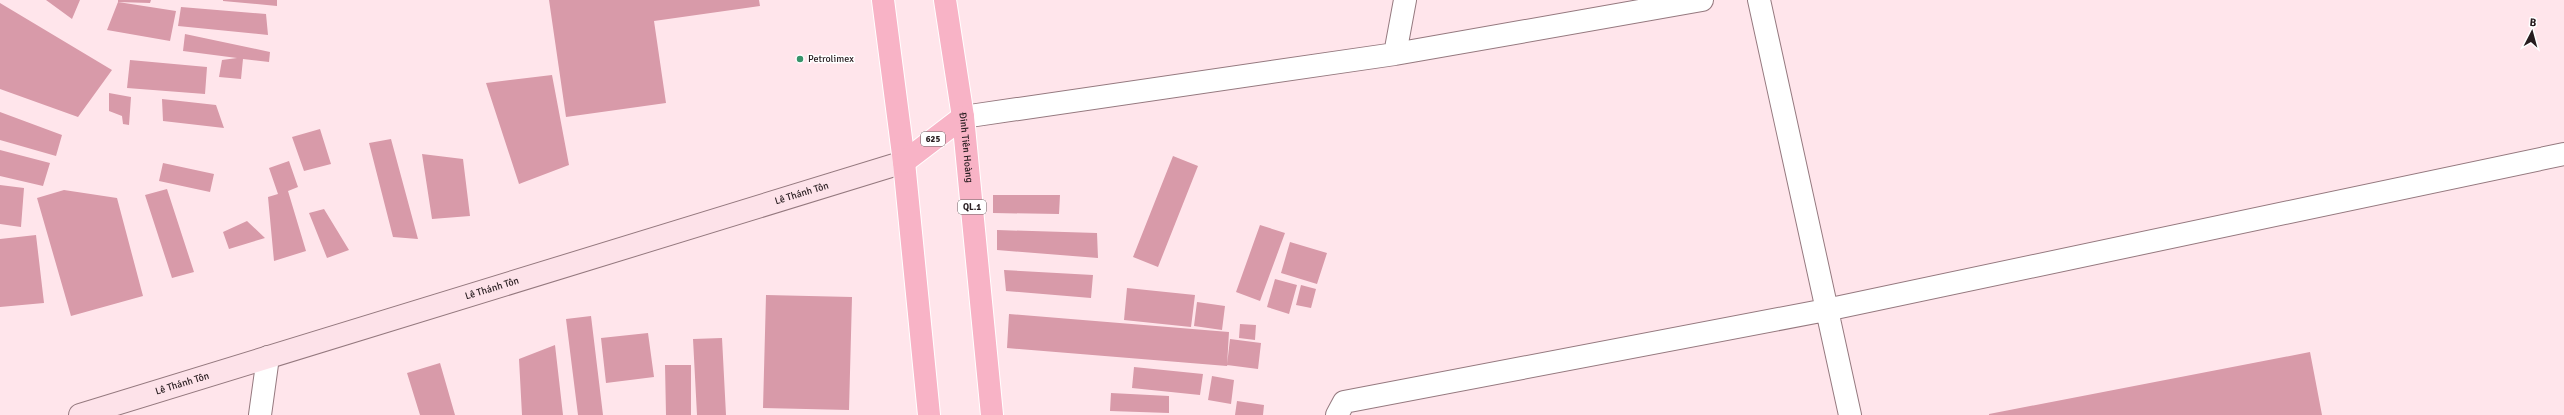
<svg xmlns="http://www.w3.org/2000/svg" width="2564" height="415" font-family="Signika,sans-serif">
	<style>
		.building { fill: #d89aa9 }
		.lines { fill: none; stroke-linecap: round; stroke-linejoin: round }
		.minor-casing { stroke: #95797f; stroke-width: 24 }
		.secondary-casing { stroke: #95797f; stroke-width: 24 }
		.trunk-casing { stroke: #fff; stroke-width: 24 }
		.minor { stroke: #fff; stroke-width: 22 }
		.secondary { stroke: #fde2e9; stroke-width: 22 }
		.trunk { stroke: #f8b3c6; stroke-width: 22 }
		.poi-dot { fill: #37936a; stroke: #fff; stroke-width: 1.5 }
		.labels { text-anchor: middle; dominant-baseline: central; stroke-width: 3; stroke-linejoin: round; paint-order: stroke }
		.shield { fill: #fff; stroke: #686062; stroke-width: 1 }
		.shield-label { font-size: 9px; font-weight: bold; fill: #271c1f }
		.poi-label { font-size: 10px; fill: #271c1f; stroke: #fff; text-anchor: start }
		.street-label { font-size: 10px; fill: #271c1f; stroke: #fff }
	</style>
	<rect width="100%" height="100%" fill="#ffe5eb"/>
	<!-- building -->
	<path class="building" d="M46,0H80L72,19Z
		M118,0H151L150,3L118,2Z
		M223,0H277V6L223,1Z
		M549,0H759L760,6L654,21L666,103L566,117Z
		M118,2L176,11L170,41L107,30Z
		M0,3L112,70L78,117L0,89Z
		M181,7L266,14L268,35L178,26Z
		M185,34L270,52L269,62L243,59L241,79L219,77L222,60L237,58L183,51Z
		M130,60L207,67L205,94L127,88Z
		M552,75L569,165L519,184L486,83Z
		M109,93L131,97L129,125L123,124L122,116L109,111Z
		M162,99L216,105L224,128L163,121Z
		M0,112L62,135L56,156L0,140Z
		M320,129L331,164L304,171L292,137Z
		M391,139L418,239L393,237L369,143Z
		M0,150L50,163L43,186L0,176Z
		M422,154L463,159L470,216L432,219Z
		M1173,156L1198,166L1158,267L1133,257Z
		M289,161L298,187L288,191L306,251L274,261L268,197L278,194L269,168Z
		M163,163L214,174L210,192L159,181Z
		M0,185L24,188L21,227L0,224Z
		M167,189L194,272L172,278L145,195Z
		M64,190L117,198L143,296L71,316L37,198Z
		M993,195H1060L1059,214L993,213Z
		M324,209L349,250L327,258L309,213Z
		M247,221L265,238L229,249L223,232Z
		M1260,225L1285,233L1260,301L1236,292Z
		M997,230L1097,233L1098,258L997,250Z
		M36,235L44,303L0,307V239Z
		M1290,242L1327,253L1317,284L1281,273Z
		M1004,270L1093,275L1091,298L1006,291Z
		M1275,279L1297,285L1289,314L1267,307Z
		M1301,285L1316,289L1311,308L1296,305Z
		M1127,288L1195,295L1191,327L1124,320Z
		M766,295L852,297L849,410L763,408Z
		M1197,302L1225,306L1222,330L1194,326Z
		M1009,314L1229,332L1227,366L1007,348Z
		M591,316L603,415H578L566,319Z
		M1240,324L1256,325L1255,340L1239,338Z
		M648,333L654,377L606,383L601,338Z
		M722,338L726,415H697L693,339Z
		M1230,339L1261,343L1258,369L1227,365Z
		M555,345L563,415H522L519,359Z
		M2310,352L2322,415H1989V414Z
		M440,363L455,415H420L407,373Z
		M665,365H691V415H666Z
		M1134,367L1203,374L1200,395L1132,388Z
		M1212,376L1234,380L1231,404L1208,400Z
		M1111,393L1169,396V413L1110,411Z
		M1237,401L1264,405L1263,415H1235Z"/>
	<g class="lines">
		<!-- minor casing -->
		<g class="minor-casing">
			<path id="minor" d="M1759,0L1850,415
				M1395,54L1405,0
				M963,117L1395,54L1702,0
				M260,415L268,357
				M1337,415L1344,402L1826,310L2564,154"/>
		</g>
		<!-- secondary casing -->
		<g class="secondary-casing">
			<g id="secondary">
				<path id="s1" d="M80,415L904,162"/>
			</g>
		</g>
		<!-- trunk casing -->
		<g class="trunk-casing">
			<g id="trunk">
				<path d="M883,0L904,162L929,415"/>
				<path id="s2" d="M945,0L963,117L992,415"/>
				<path d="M904,162L963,117"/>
			</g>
		</g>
		<!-- minor -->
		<use href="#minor" class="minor"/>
		<!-- secondary -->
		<use href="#secondary" class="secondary"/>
		<!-- trunk -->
		<use href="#trunk" class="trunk"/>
	</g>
	<!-- markers -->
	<circle class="poi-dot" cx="800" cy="59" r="4"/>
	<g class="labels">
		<!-- shield labels -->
		<g class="shield">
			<rect x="921" y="132" width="24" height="14" rx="3"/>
			<rect x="958" y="200" width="28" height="14" rx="3"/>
		</g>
		<g class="shield-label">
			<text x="933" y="139">625</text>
			<text x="972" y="207">QL.1</text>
		</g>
		<!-- poi labels -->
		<g class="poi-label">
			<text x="808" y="59">Petrolimex</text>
		</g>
		<!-- street labels -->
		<g class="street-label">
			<text stroke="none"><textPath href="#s2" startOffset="149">Đinh Tiên Hoàng</textPath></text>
			<text stroke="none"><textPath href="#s1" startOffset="755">Lê Thánh Tôn</textPath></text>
			<text stroke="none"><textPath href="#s1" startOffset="431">Lê Thánh Tôn</textPath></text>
			<text stroke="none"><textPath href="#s1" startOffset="107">Lê Thánh Tôn</textPath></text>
		</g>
	</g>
	<!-- north arrow -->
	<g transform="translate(2532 32) rotate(6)" stroke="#ffffff" stroke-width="3" paint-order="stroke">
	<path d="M0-3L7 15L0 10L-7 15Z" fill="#271c1f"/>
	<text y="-6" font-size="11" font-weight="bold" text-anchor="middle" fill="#271c1f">B</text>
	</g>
</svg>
